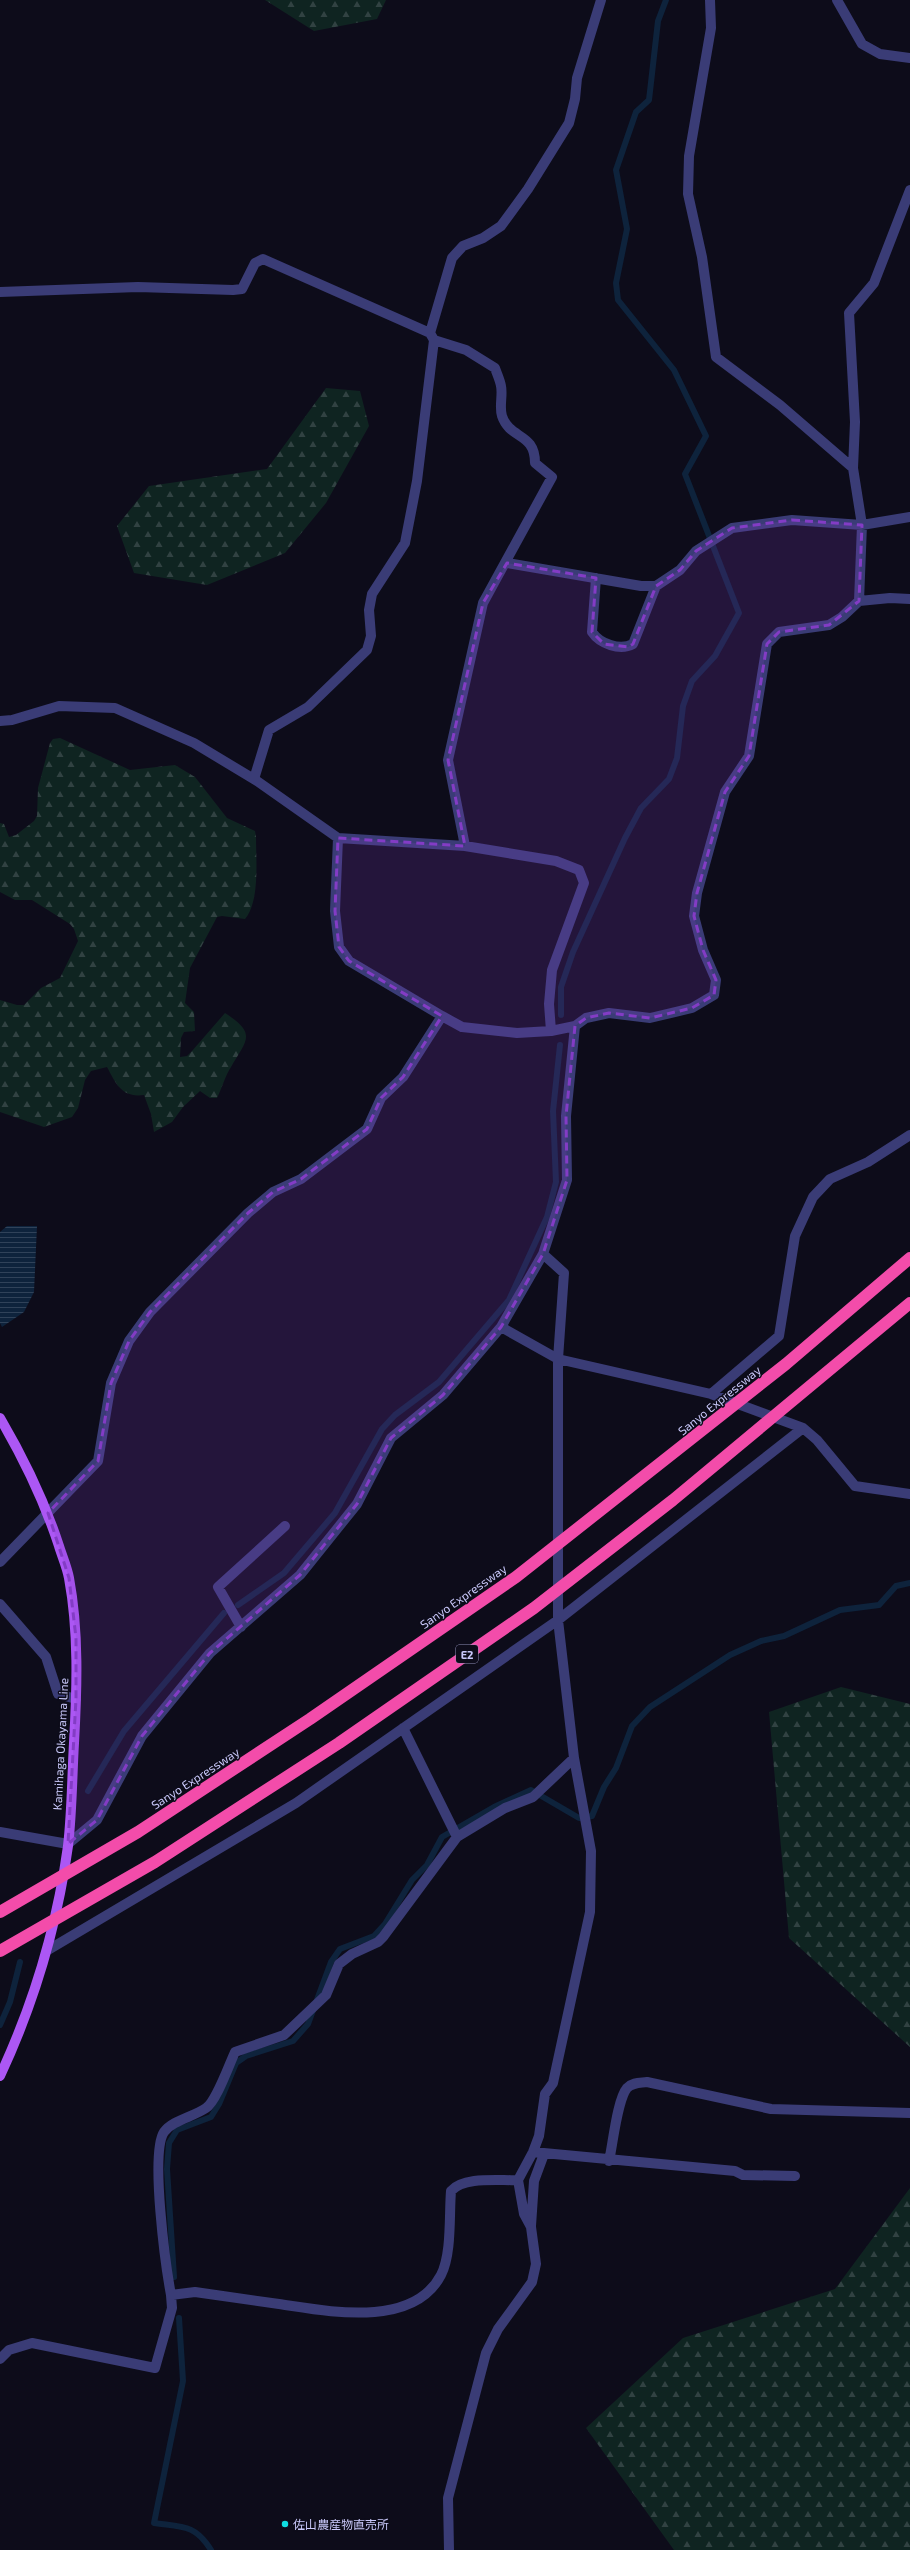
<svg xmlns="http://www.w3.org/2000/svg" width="910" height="2550" font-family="'Exo 2','Noto Sans JP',sans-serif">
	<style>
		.forest { fill: url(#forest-firs) }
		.water { fill: url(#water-rules) }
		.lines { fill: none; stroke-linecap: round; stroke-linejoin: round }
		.stream { stroke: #0e233c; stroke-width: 6 }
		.minor { stroke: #3a3c76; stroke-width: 10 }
		.major { stroke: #ac57f4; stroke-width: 10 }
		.highway { stroke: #f34caa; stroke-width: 12 }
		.marked { fill: #833cc5; fill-opacity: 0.2; stroke: #833cc5; stroke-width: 3; stroke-dasharray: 8 5; stroke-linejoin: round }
		.poi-dot { fill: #0fdee2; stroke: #0d0c1a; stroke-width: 1.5 }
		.labels { text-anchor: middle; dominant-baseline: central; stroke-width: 3; stroke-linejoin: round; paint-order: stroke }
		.shield { fill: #0d0c1a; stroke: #9190b8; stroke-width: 1 }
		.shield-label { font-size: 11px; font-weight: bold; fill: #cac9fb }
		.street-label { font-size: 12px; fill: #cac9fb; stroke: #0d0c1a }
		.poi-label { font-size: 12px; fill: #cac9fb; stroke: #0d0c1a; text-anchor: start }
	</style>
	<defs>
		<pattern id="forest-firs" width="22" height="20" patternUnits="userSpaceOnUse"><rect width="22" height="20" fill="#0f2421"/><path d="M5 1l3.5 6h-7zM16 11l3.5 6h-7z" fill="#314242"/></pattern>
		<pattern id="water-rules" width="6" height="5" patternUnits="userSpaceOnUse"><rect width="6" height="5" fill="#0e233c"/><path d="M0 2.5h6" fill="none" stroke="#304259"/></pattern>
	</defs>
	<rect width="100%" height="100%" fill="#0d0c1a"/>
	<!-- forest -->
	<path class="forest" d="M265,0H386L377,19L314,31Z
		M326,388L360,391L369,426L326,503L285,553L207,585L134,573L117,526L149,486L267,469Z
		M60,738L130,770L175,765L195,777L227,818L255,831L256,837C256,860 260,901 245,919L222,916L217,917L190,968L185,1003L194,1012L195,1031L184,1032L181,1038L180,1057L187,1056L192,1051L225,1013C257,1034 247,1039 231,1067C225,1076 222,1088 217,1098H210L200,1091L183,1107L172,1122L154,1132L151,1114L144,1095C122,1098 116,1084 107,1067L91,1071L85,1080L78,1108L72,1117L44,1127L0,1112V1000L17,1005H24L41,988L60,978L78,941L74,929L70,924L32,900H15L0,892V823L4,824L9,837L16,835L34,821L37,816L38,788L50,743L53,739Z
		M841,1687L910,1704V2047L789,1938L769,1712Z
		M910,2188V2550H674L586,2428L683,2338L835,2289Z"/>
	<!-- water -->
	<path class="water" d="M7,1226H37L34,1292L24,1312L2,1327L0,1323V1232Z"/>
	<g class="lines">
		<!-- stream -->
		<path class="stream" d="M561,1015V987L573,952L625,838L641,808L669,779L677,758L683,706L692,681L715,656L739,613L685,474L706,436L674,370L618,300L616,283L627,229L616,170L636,112L649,100L658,21L666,0
			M238,1605L284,1573L335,1513L382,1429L395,1415L439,1382L509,1300L547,1217L556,1182L553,1111L560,1045
			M88,1791L124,1731L224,1613
			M0,2025L10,2002L20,1962
			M174,2277L167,2169L169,2143L177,2130L211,2117L219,2104L236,2063L246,2056L293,2041L308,2024L331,1962L340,1949L374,1936L385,1924L412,1880L427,1865L442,1837L494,1807L531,1790L579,1818L592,1816L604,1787L616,1768L632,1726L650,1707L730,1655L761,1641L784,1636L840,1610L879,1605L896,1586L910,1583
			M179,2318L183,2381L154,2523C182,2527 195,2524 211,2550"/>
		<!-- minor -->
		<path class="minor" d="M710,0L711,28L689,156L688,194L702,257L716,357L780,405L853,468
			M837,0L862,44L880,54L910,58
			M0,292L138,287L233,290L242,289L255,263L263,259L430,333
			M434,340L466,350L495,368C497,374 500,380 501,386C503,395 499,407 502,416C510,440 535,432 535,463L552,477L483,603L448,760L465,846
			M507,563L641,586H656L680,570L696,551L732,528L792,520L862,525L910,517
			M596,578L592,632C600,644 620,651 633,644L656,586
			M859,601L862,525L853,468L855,422L849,313L874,283L910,190
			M0,721L12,720L59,706L115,708L194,743L257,781L338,838L465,846L556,861L579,870L584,883L552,970L549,1004L551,1031L575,1026L586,1018L609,1013L650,1018L692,1008L714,995L716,980L703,950L694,916L697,893L725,792L749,756L767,644L779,632L829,625L842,617L859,601L890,598L910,599
			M254,779L269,730L308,707L367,650L371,636L369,610L372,594L405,543L417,481L434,340L430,333L452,258L463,246L483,238L501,226L528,189L569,123L575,99L577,78L601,0
			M338,838L335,911L339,947L349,961L442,1016
			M501,1327L558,1359L711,1394L803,1428L817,1440L855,1486L910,1494
			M711,1394L779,1336L795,1236L813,1197L830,1179L868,1162L910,1135
			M0,1562L98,1461L111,1383L129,1341L150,1312L248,1213L273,1192L301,1179L367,1129L381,1098L403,1077L442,1016L462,1027L517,1033L551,1031
			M0,1604L46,1657L58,1694L76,1699
			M241,1627L218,1587L285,1526
			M403,1728L457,1837
			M0,1832L68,1844L97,1820L142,1736L210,1653L300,1575L357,1504L391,1438L443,1395L501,1327L543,1254L567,1180L566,1116L575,1026
			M48,1950L296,1803L558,1620L803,1428
			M533,2152L735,2171L743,2175L795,2176
			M609,2161C613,2144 617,2100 627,2088C633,2082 640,2083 647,2082L771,2109L910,2113
			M531,2226L534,2181L544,2154
			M171,2295C166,2268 150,2153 164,2132C173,2120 193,2117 206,2108C216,2102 229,2065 235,2052L284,2035L326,1995L339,1964L352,1954L378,1942L383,1937L457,1837L505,1808L533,1797L574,1758
			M0,2359L9,2350L32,2343L155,2368L172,2308L171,2295L195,2292C223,2296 251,2300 279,2304C327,2311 413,2329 441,2275C452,2254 449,2214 451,2191C464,2176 500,2181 518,2180
			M449,2550L448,2498L486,2353L498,2329L532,2282L536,2264L531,2227L524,2214L518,2180L533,2152L539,2136L545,2094L553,2083L590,1912L591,1851L574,1758L558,1620V1359L564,1273L543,1254"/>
		<!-- major -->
		<path class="major" d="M0,1418C24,1459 44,1500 59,1546C62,1556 67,1567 69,1578C79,1632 77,1689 74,1743C72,1777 72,1812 68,1846C57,1926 34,2003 0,2076"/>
		<!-- highway -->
		<path class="highway" d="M0,1912L138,1832L310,1719L516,1577L786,1364L910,1258
			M0,1951L155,1862L339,1743L534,1608L673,1500L910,1303"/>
	</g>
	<!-- marked area -->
	<path class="marked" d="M792,520L862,525L859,601L829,625L779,632L767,644L749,756L725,792L697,893L694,916L703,950L716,980L714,995L692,1008L650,1018L609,1013L586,1018L575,1026L566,1116L567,1180L543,1254L501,1327L443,1395L391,1438L357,1504L300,1575L210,1653L142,1736L97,1820L68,1844L76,1699V1638L69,1578L48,1513L98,1461L111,1383L129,1341L150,1312L248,1213L273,1192L301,1179L367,1129L381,1098L403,1077L442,1016L349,961L339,947L335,911L338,838L465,846L448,760L483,603L507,563L596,578L592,632L604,644L628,647L633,644L656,586L680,570L696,551L732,528Z"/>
	<!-- markers -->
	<circle class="poi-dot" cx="285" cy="2524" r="4"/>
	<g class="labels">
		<!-- shield labels -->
		<rect class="shield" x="456" y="1645" width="22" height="18" rx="3"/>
		<g class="shield-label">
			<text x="467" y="1654">E2</text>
		</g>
		<!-- street labels -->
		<g class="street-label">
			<text transform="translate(719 1400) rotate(-39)">Sanyo Expressway</text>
			<text transform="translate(463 1596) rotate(-35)">Sanyo Expressway</text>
			<text transform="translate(60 1744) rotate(-87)">Kamihaga Okayama Line</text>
			<text transform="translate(195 1778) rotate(-33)">Sanyo Expressway</text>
		</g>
		<!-- poi labels -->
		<g class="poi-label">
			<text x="293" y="2524">佐山農産物直売所</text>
		</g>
	</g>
</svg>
